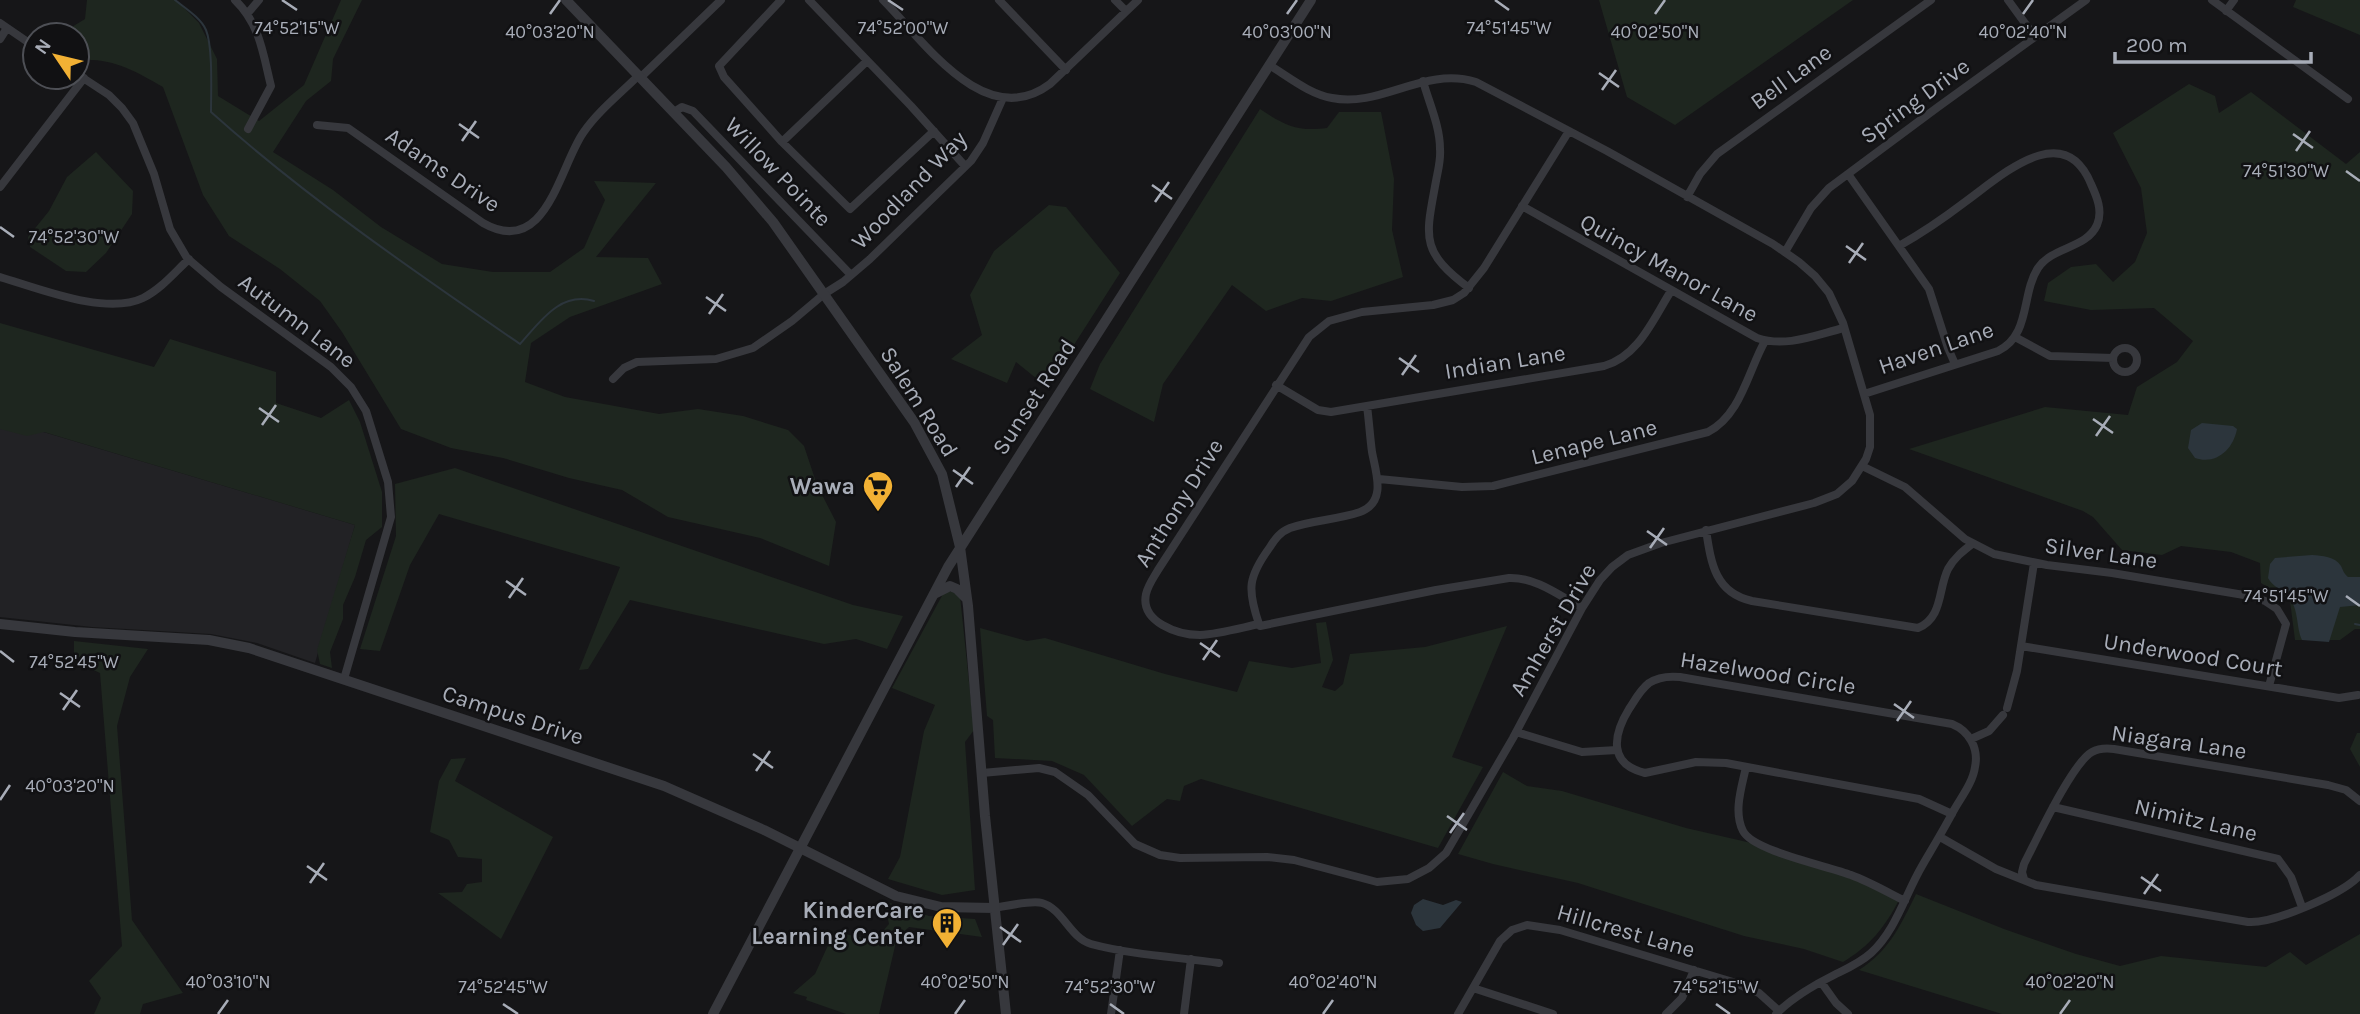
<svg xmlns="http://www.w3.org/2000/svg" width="2360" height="1014" font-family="Karla,sans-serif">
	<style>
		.built { fill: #222225 }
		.green { fill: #1e261f }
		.water { fill: #2c353c }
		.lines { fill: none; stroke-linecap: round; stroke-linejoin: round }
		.stream { stroke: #2c353c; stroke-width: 2 }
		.minor { stroke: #37383d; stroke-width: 8 }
		.tertiary { stroke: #37383d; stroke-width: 10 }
		.ticks { fill: none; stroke: #a8adb8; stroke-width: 2.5 }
		.labels { text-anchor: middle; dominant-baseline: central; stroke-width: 5; stroke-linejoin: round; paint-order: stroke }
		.street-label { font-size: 23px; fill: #a8adb8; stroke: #111113 }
		.poi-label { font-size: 23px; font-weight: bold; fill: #a8adb8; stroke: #111113; text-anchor: end }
		.ticks-label { font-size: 18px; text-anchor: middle; fill: #a8adb8; stroke: #111113; stroke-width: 5; stroke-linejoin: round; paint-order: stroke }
	</style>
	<rect width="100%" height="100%" fill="#161618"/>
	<!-- built -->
	<path class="built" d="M0,419L355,525L315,663L257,643L211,634L92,627L0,617Z"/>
	<!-- green -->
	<path class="green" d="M87,0H176L199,23L217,59L218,96L259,121L304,85L341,0H362L333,59L331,81L306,101L273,152L333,190L381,227L442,264L493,272H550L584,248L605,200L594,181L656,183L596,257L648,258L662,284L570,317L531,343L525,382L565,397L659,414L698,409L743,416L788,430L804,446L817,485L836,522L829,566L760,538L668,517L622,490L569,478L503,458L451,448L401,429L342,332L320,301L280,269L229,236L203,195L163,87C135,71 113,58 80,60L77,55V35H63L62,33L85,19Z
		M1599,0H1853L1675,125L1627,97Z
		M2296,0H2360V35L2293,7Z
		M2189,84L2215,96L2219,113L2251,92L2346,164L2360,152V629H2355L2340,640H2295L2290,601L2261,583L2260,563L2231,552L2181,546L2162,555L2122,550L2093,517L2083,511L1909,449L2045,407L2128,415L2137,387L2177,362L2193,341L2154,308L2091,310L2044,301L2048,283L2071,267L2096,264L2113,282L2135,262L2147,233L2141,188L2113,133Z
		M1260,109C1284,125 1297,132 1327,128L1339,112H1381L1394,179L1392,230L1403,277L1331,301L1302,298L1266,311L1232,285L1163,384L1154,422L1090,389L1100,364Z
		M96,152L133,191L132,214L106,253L86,272L66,271L30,247L28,237L49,211L67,177Z
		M1049,205L1066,207L1120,273L1047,387L1016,362L1007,383L951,359L982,335L970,295L994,251Z
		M0,323L154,367L170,339L276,372V403L321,418L349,400L360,422L382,492V527L366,540L355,577L343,605V619L330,652L332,668L320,664L317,650L355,525L44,432L27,436L0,429Z
		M455,468L853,605L903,616L887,649L856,639L824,644L630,600L588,669L579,670L620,567L439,514L410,565L380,651L360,649L396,536L395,484Z
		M944,592H952L960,596L974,730L965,742L975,890L942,895L888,879L900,857L924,731L935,705L892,688Z
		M1326,622L1333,660L1322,687L1335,691L1343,684L1350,654L1425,647L1507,626L1452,757L1483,767L1438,848L1201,779L1184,786L1180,801L1167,799L1132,826L1084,775L1052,761L995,758L993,720L987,716L980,628L1027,641L1045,638L1165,674L1237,692L1249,661L1292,668L1321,663L1316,623Z
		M74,641L148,649L130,677L117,726L132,920L183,993L143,1004L140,1014H94L101,998L89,981L122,946L100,673L74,661Z
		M2357,733H2360V767L2350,749Z
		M466,758L455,781L553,837L501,939L438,893L462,892L467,884L482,882V859L458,857L449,840L430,832L439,781L451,759Z
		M1503,772L1527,786L1562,791L1686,828L1760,845L1841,871L1899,900C1885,927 1870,946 1843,962L1804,949L1744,936L1578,883L1493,864L1458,854Z
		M1916,894L2004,929L2076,954L2120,966L2161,956L2266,967L2290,952L2306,965L2360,934V1014H2002L1859,970C1890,950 1900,926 1916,894Z
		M884,901L929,916L975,919L982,937L909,927L897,938L879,1014H846L806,1000L807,997L793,993L815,974L834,932L875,940L889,924Z"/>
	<!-- water -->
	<path class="water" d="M2202,423L2233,426L2237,429C2233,450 2216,465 2195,458L2188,448L2191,430Z
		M2312,555C2322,556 2335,556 2341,566C2343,570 2344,574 2348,577H2360V605L2340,607L2329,642L2302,640C2296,627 2299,610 2289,597C2282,590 2273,587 2268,578L2270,564L2275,558Z
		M1423,899L1443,905L1456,900L1462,902L1440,928L1423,931L1416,925L1411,913L1414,905Z"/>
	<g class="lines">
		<!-- stream -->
		<path class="stream" d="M175,0C185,8 201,18 206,30C213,47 211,92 211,112C307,198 414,271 520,344C540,322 560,291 594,301
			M2355,624L2360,625"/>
		<!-- minor -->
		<path class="minor" d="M235,0C260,24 263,54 271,86L248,129
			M781,0L719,66L724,77L782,142L850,209L934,131
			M809,0L911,106L965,166
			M883,0C923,40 985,133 1050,84L1138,0
			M999,0L1066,70
			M1115,0L1126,11
			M2008,0L2035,37
			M2212,0L2348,99
			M2226,11L2234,0
			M247,14L259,0
			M0,23L35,47
			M0,39L7,28
			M77,74L109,95L122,108L133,123L154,174L170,229L187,258L221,287L331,367L351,387L366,411L388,482L391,517L344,679
			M641,77L721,0
			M1423,81C1429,103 1440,126 1440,149C1441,160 1438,170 1436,181C1426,236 1419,251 1469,288
			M674,112L682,107L693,111L851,275
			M317,125L348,128L483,223C546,259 559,168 583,133C598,111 620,94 639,75
			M1569,131L1484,268L1464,293L1453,300L1433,305L1362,312L1329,321L1309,337L1158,570C1154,577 1148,585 1146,594C1140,622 1178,635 1200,635C1219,634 1240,628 1259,624L1260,626L1436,590L1509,578C1536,577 1560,596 1582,608
			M782,142L867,61
			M1848,174L1929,289L1948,348L1955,364
			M0,187L84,78
			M1687,197L1700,174L1717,154L1931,0
			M1522,206L1757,338C1786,348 1815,335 1844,328
			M1785,252L1811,208L1829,188L1938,107L2086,0
			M0,277C38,288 106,316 143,298C161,289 174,273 189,259
			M2015,337L2050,356L2113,358
			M2113 360a12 12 0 1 1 24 0a12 12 0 1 1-24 0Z
			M613,379L624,368L637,362L716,359L753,348L792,321L824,294L843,282L870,259L971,161L983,143L1003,98
			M1276,385L1318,410L1331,412L1604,366C1639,356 1653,319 1671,291
			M1864,394L1998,351C2031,335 2021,294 2038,268C2053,246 2086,249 2097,225C2103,211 2097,197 2091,184C2063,117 2000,177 1965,202C1944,218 1922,233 1899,246
			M1862,466L1905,487L1965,539L1994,554L2047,565L2112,573L2250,596L2265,601L2277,609L2286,624L2269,686
			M1379,479L1462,487L1493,486L1708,432C1741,415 1748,371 1765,341
			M1706,530C1711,563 1715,593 1752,601L1918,628C1943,618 1938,589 1948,569C1954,558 1963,551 1972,544
			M1259,624C1247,589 1248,577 1270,547C1275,539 1280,532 1290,528C1312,520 1337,520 1360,512C1387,502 1376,473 1372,452C1370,437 1369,421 1367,406
			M2021,646L2339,698L2358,695
			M2007,708L2017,671L2034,563
			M1516,732L1582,752L1617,750
			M1971,739L1989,731L2003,715
			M1746,767C1742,786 1733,812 1743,831C1753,851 1828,866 1851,875C1870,882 1887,892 1905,901
			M982,773L1039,768L1055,772L1088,795L1135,844L1160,855L1180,858L1267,857L1294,860L1377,882L1408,879L1429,868L1446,853L1513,738L1582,608L1600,580L1612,567L1628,555L1661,543L1814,503L1837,494L1852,481L1866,459L1870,447V415L1843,323L1829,293L1815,276L1799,262L1773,244L1607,151L1476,82C1424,66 1381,108 1332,98C1309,94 1289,77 1269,65
			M2053,807L2278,859L2291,877L2302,907
			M1940,837L1996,869L2036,885L2248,922C2273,924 2343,894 2360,875
			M2024,879L2022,872L2024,864C2036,841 2072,763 2092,752C2099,748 2106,748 2114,749L2328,785L2346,790L2360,801
			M994,908C1006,906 1032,900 1042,903C1063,909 1070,938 1091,944C1132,955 1177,957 1219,963
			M1821,982L1836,1003L1848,1014
			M1473,988L1553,1014
			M1111,1014L1120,950
			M1184,1014L1191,959
			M1458,1014L1500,941L1512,930L1527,925L1560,930L1733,982L1759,993L1779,1011
			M1666,1014L1682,998L1694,970
			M1776,1014C1792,998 1814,985 1834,975C1846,969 1860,963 1871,953C1896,930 1905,895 1922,866C1933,847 1944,829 1954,810C1962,796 1973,782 1975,767C1979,748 1969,731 1952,724L1680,677C1670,676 1658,677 1649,683C1640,690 1635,700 1629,709C1613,735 1608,764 1645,773L1696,762L1726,763L1919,799L1952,814"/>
		<!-- tertiary -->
		<path class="tertiary" d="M566,0L726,167L773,222L914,422L942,474L960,547L968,606L985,816L1006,1014
			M934,594L950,586L957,589L967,599
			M0,624L75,632L209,640L249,648L664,786L764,830L896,896L941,907L994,908
			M713,1014L948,567L1311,0"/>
	</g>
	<!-- ticks -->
	<path class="ticks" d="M282,0L297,10M888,0L903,10M1495,0L1509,10M550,14L560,0M1287,14L1297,0M1655,14L1665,0M2023,14L2033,0M1599,73L1619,87M1602,90L1616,70M459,124L479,138M2293,134L2313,148M462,141L476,121M2296,151L2310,131M2346,171L2360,181M1152,185L1172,199M1155,202L1169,182M0,227L14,237M1846,246L1866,260M1849,263L1863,243M706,297L726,311M709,314L723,294M1399,358L1419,372M1402,375L1416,355M259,408L279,422M2093,419L2113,433M262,425L276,405M2096,436L2110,416M953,470L973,484M956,487L970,467M1647,531L1667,545M1650,548L1664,528M506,581L526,595M2346,596L2360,606M509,598L523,578M1200,643L1220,657M0,651L14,662M1203,660L1217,640M60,693L80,707M1894,704L1914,718M63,710L77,690M1897,721L1911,701M753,754L773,768M756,771L770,751M0,800L10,785M1447,816L1467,830M1450,833L1464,813M307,866L327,880M2141,877L2161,891M310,883L324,863M2144,894L2158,874M1000,927L1021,942M1003,945L1018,924M503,1004L518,1014M1110,1004L1124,1014M1716,1004L1730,1014M218,1014L228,1000M955,1014L965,1000M1323,1014L1333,1000M2060,1014L2070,1000"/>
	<!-- icons -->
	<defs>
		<g id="supermarket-pin" transform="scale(1.575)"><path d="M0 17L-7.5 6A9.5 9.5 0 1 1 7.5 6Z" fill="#f2b134" stroke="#111113"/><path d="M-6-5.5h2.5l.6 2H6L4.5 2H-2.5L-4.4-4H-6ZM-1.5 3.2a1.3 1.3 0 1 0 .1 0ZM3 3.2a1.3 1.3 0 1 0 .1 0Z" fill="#111"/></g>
		<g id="building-pin" transform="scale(1.575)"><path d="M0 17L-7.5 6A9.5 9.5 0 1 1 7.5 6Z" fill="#f2b134" stroke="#111113"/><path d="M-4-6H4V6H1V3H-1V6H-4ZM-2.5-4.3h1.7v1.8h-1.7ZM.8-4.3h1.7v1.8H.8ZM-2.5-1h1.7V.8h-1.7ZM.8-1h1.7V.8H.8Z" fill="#111"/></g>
	</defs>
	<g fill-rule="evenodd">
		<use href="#supermarket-pin" x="878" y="486"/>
		<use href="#building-pin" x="947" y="923"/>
	</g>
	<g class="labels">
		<!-- street labels -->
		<g class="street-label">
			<text transform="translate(1791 77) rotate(-36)">Bell Lane</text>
			<text transform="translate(1915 101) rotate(-36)">Spring Drive</text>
			<text transform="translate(443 170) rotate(34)">Adams Drive</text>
			<text transform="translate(778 172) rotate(46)">Willow Pointe</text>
			<text transform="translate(909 190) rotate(-46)">Woodland Way</text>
			<text transform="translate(1669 268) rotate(29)">Quincy Manor Lane</text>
			<text transform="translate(297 321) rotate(37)">Autumn Lane</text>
			<text transform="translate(1936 348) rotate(-19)">Haven Lane</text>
			<text transform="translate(1505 362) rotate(-9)">Indian Lane</text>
			<text transform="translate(1034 397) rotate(-57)">Sunset Road</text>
			<text transform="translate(919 402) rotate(58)">Salem Road</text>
			<text transform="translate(1594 442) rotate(-14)">Lenape Lane</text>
			<text transform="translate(1179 503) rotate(-58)">Anthony Drive</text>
			<text transform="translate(2101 553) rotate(8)">Silver Lane</text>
			<text transform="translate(1553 630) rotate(-60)">Amherst Drive</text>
			<text transform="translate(2193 655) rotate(9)">Underwood Court</text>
			<text transform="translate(1768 673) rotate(9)">Hazelwood Circle</text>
			<text transform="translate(513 715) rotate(18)">Campus Drive</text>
			<text transform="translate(2179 742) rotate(8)">Niagara Lane</text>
			<text transform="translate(2196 820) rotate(13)">Nimitz Lane</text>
			<text transform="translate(1626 931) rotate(16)">Hillcrest Lane</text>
		</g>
		<!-- poi labels -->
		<g class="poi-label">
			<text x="855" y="486">Wawa</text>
			<text x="924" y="910">KinderCare<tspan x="924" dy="26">Learning Center</tspan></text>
		</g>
	</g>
	<g class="ticks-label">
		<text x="297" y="34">74°52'15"W</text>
		<text x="903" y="34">74°52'00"W</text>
		<text x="1509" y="34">74°51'45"W</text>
		<text x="550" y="38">40°03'20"N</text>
		<text x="1287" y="38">40°03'00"N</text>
		<text x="1655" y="38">40°02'50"N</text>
		<text x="2023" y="38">40°02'40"N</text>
		<text x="2286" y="177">74°51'30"W</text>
		<text x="74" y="243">74°52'30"W</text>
		<text x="2286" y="602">74°51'45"W</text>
		<text x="74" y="668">74°52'45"W</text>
		<text x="70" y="792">40°03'20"N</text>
		<text x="228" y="988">40°03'10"N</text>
		<text x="965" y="988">40°02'50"N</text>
		<text x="1333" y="988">40°02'40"N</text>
		<text x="2070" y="988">40°02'20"N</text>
		<text x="503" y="993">74°52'45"W</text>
		<text x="1110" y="993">74°52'30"W</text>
		<text x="1716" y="993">74°52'15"W</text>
	</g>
	<!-- north arrow -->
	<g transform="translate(56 56) rotate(305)"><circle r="33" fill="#111113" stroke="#4d4f55" stroke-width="2"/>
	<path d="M0-5L12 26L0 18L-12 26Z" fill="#f2b134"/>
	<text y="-10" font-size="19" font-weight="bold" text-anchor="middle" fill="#a8adb8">N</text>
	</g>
	<!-- scale -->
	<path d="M2115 52v10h196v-10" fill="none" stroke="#a8adb8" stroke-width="3.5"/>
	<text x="2126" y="52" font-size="21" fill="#a8adb8" stroke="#111113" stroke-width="5" paint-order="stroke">200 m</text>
</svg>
